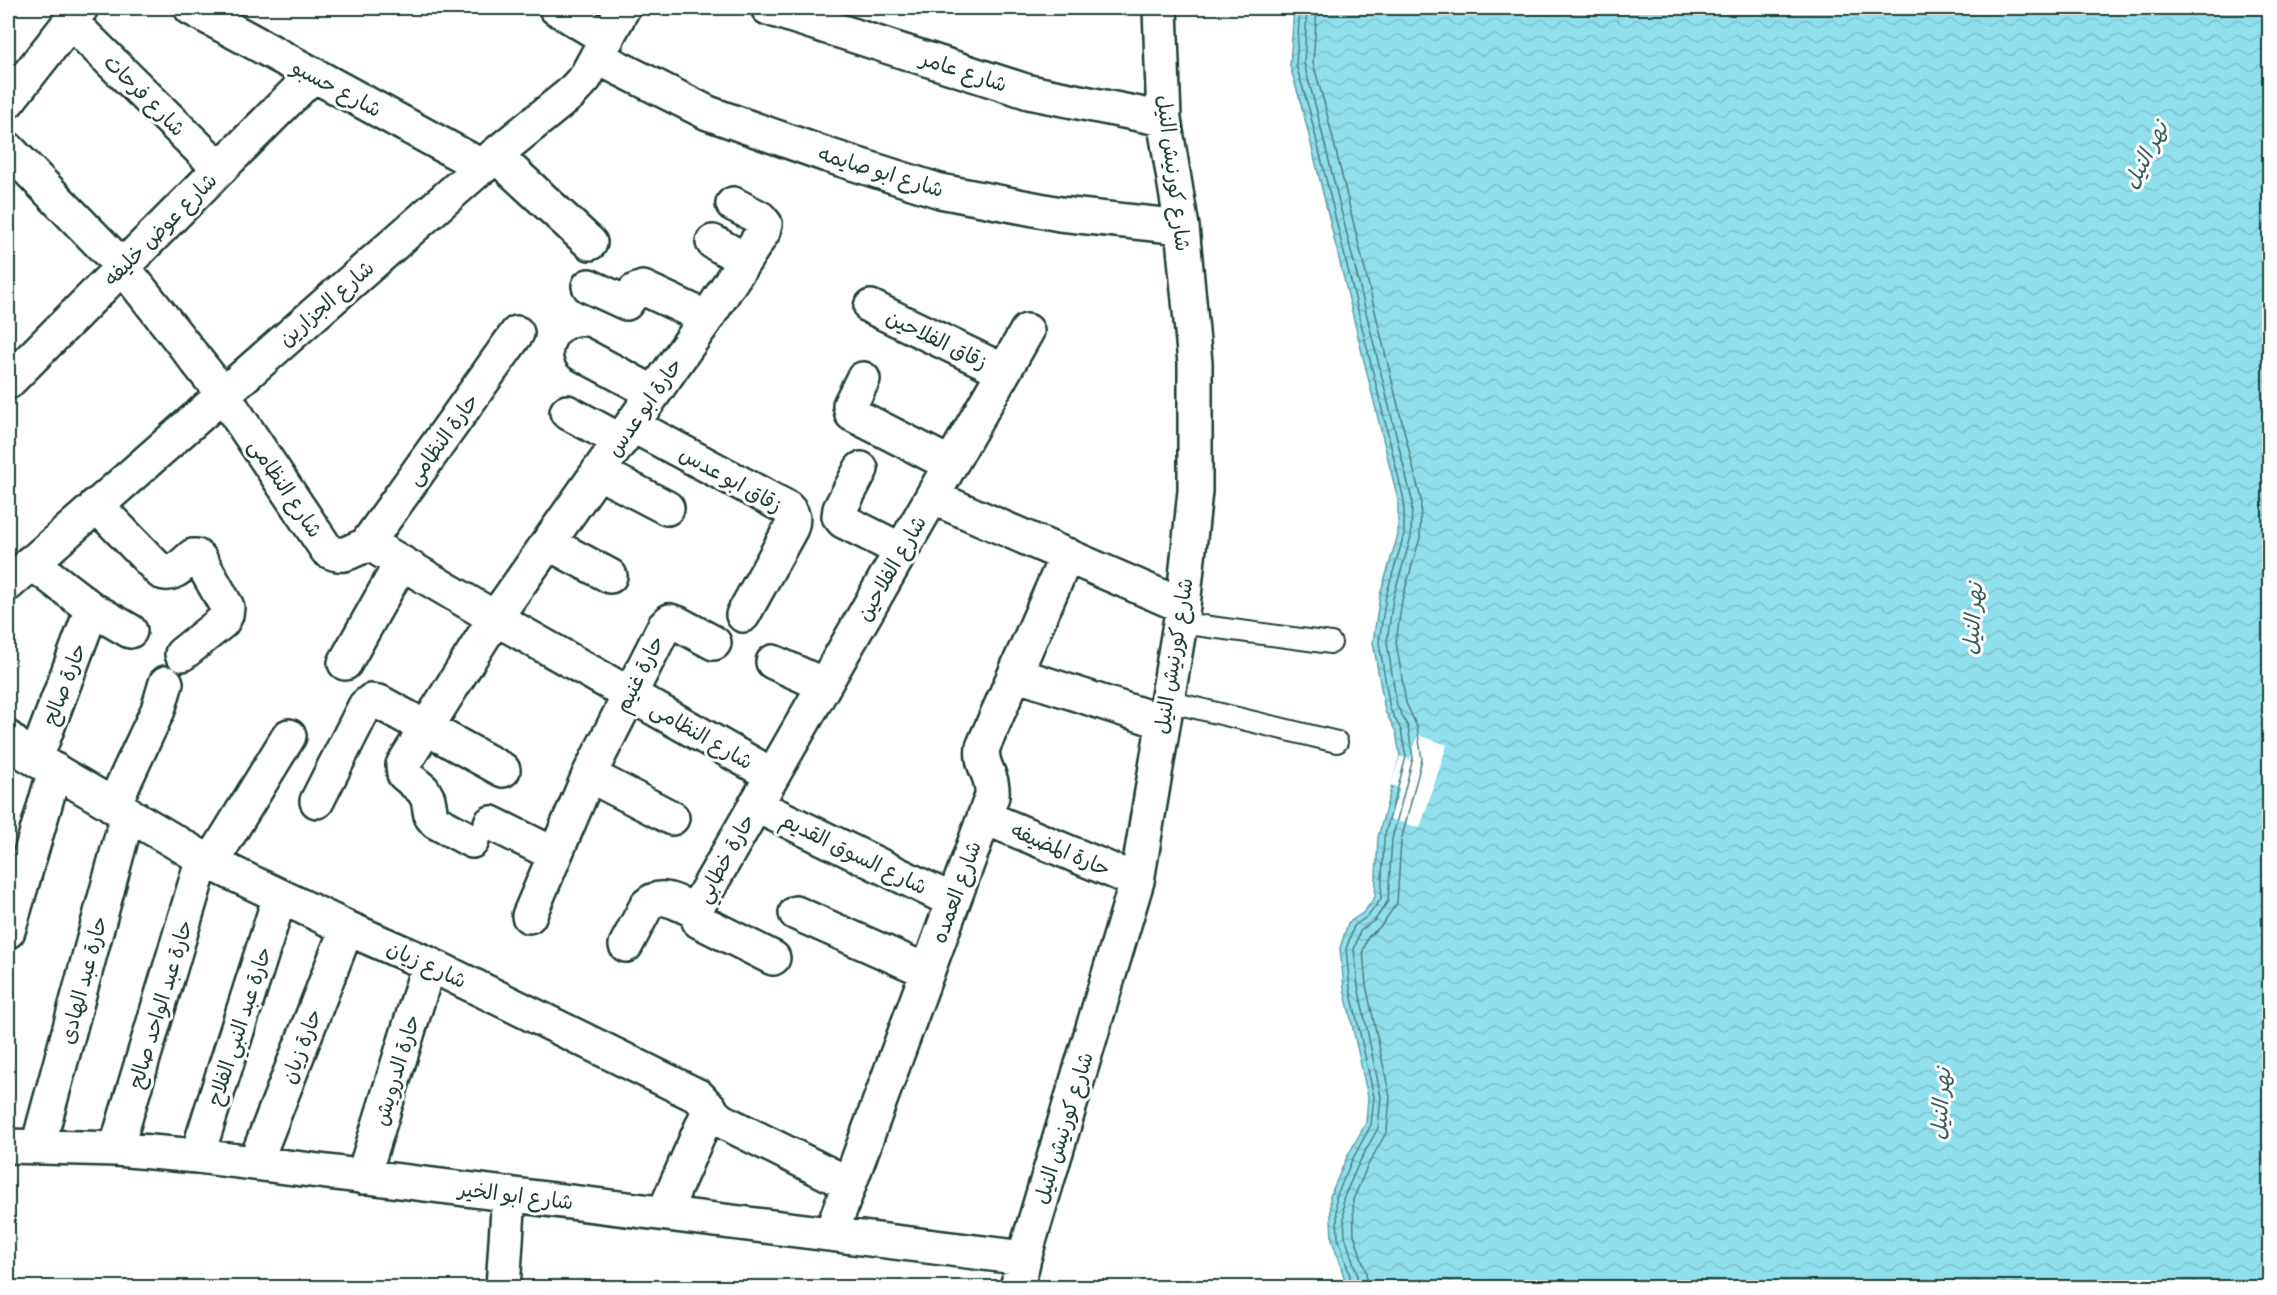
<svg xmlns="http://www.w3.org/2000/svg" width="2277" height="1295" font-family="'Patrick Hand','Playpen Sans Arabic',sans-serif">
	<style>
		.water { fill: url(#water-waves); stroke: #639ea3; stroke-width: 1.5 }
		.pier { fill: #fff }
		.lines { fill: none; stroke-linecap: round; stroke-linejoin: round }
		.shore { stroke: #4c7e7e; stroke-width: 1.5 }
		.service-casing { stroke: #1f3d34; stroke-width: 24 }
		.minor-casing { stroke: #1f3d34; stroke-width: 38 }
		.service { stroke: #fff; stroke-width: 20 }
		.minor { stroke: #fff; stroke-width: 33 }
		.labels { text-anchor: middle; dominant-baseline: central; stroke-width: 6; stroke-linejoin: round; paint-order: stroke }
		.street-label { font-size: 21px; fill: #1f3d34; stroke: #fff }
		.water-label { font-size: 22px; font-style: italic; fill: #365d59; stroke: #fff }
	</style>
	<defs>
		<pattern id="water-waves" width="16" height="10" patternUnits="userSpaceOnUse" patternTransform="scale(1.5)"><rect width="16" height="10" fill="#90dfed"/><path d="M0 5q4-4 8 0t8 0" fill="none" stroke="#7cc0cc"/></pattern>
	</defs>
	<rect width="100%" height="100%" fill="#fff"/>
	<filter id="ink" filterUnits="userSpaceOnUse"><feTurbulence type="fractalNoise" baseFrequency=".0167" numOctaves="2"/><feDisplacementMap in="SourceGraphic" scale="12" xChannelSelector="R" yChannelSelector="G"/><feConvolveMatrix kernelMatrix="1 2 1 2 8 2 1 2 1" color-interpolation-filters="sRGB"/></filter>
	<g filter="url(#ink)">
		<!-- water -->
		<path class="water" d="M1294,8H2269V1287H1344V1277L1332,1239L1330,1196L1347,1157L1366,1123L1368,1097L1344,988L1340,948L1348,923L1364,912L1375,897L1378,837L1400,756L1396,732L1385,711L1373,642L1380,595L1398,535V500L1303,111L1290,66Z"/>
		<!-- pier -->
		<path class="pier" d="M1418,735L1447,745L1420,828L1390,819L1400,789L1391,785L1400,756L1410,759Z"/>
		<g class="lines">
			<!-- shore -->
			<path class="shore" d="M1300,8L1296,65L1309,109L1404,500V535L1386,596L1379,642L1390,709L1401,730L1406,757L1384,838L1381,899L1368,916L1354,926L1346,949L1350,988L1374,1097L1371,1125L1352,1160L1336,1197L1338,1237L1350,1276L1349,1288
				M1307,8L1304,64L1316,108L1412,500L1411,537L1393,598L1387,642L1397,706L1408,727L1413,758L1392,839L1388,901L1375,920L1360,931L1354,950L1358,986L1381,1097L1378,1128L1359,1163L1343,1199L1345,1236L1357,1274V1288
				M1317,8L1313,63L1325,106L1421,500L1420,538L1402,600L1396,642L1406,703L1417,727L1422,759L1401,841L1397,903L1381,926L1368,937L1363,951L1366,985L1390,1097L1387,1131L1367,1167L1353,1200L1354,1234L1366,1272V1288"/>
			<!-- service casing -->
			<g class="service-casing">
				<path id="service" d="M1180,623L1331,643
					M1167,701L1337,742"/>
			</g>
			<!-- minor casing -->
			<g class="minor-casing">
				<path id="minor" d="M191,8L483,167
					M556,8L607,39
					M768,8L1029,92L1164,119
					M70,21L220,169
					M597,57L708,113L827,155L940,191L1060,214L1182,227
					M8,101L81,8
					M8,149L122,266L222,393L327,550C349,563 353,542 375,547L495,618L772,775
					M495,155L590,243
					M713,242L745,260
					M589,286L626,303L635,291L643,288L707,318
					M871,307L1004,371
					M581,354L654,393
					M863,379L850,405L852,414L950,464
					M8,382L313,75
					M567,412L621,441
					M632,425L787,508C794,515 794,519 791,528L743,615
					M861,469L840,509L839,516L843,521L901,550
					M598,472L667,508
					M932,497L1183,606
					M96,505L161,572C173,577 183,564 193,556H196L200,559L227,607L226,615L222,622L182,654
					M548,543L610,576
					M366,545L517,333
					M31,562L92,609L130,631
					M8,584L495,155L570,94L585,78L623,8
					M773,662L824,685
					M345,663L401,563
					M1015,674L1163,722
					M8,738L25,753L211,863L347,928L429,964L698,1096C707,1104 712,1115 722,1121L849,1184
					M36,758L92,609
					M589,775L672,818
					M317,801L365,706L371,701L379,702L503,770
					M755,805L953,901
					M113,806L158,710L166,683
					M984,817L1137,881
					M491,823L554,854
					M472,841L436,822L431,816L428,799L423,790L404,774L403,765L495,618L707,318L763,232L765,224L760,218L733,204
					M211,863L289,736
					M796,913L927,971
					M529,916L589,775L664,627L670,621L677,623L714,643
					M8,931L55,770
					M626,945L647,905C662,891 679,904 695,911
					M773,958L699,921L695,911L1027,331
					M8,1146L116,1149L197,1156L1024,1258
					M38,1146L128,813
					M116,1149L203,858
					M197,1156L280,896
					M255,1163L347,928
					M363,1177L429,964
					M664,1213L710,1108
					M831,1234L992,796C994,774 980,768 983,747L1067,555
					M503,1288L509,1194
					M1017,1288L1024,1258L1137,881L1183,606L1195,491V363L1182,227L1164,119L1160,8"/>
			</g>
			<!-- service -->
			<use href="#service" class="service"/>
			<!-- minor -->
			<use href="#minor" class="minor"/>
		</g>
	</g>
	<g class="labels">
		<!-- street labels -->
		<g class="street-label">
			<text transform="translate(964 71) rotate(18)">شارع عامر</text>
			<text transform="translate(337 88) rotate(28)">شارع حسبو</text>
			<text transform="translate(145 95) rotate(45)">شارع فرحات</text>
			<text transform="translate(881 171) rotate(17)">شارع ابو صايمه</text>
			<text transform="translate(1174 173) rotate(83)">شارع كورنيش النيل</text>
			<text transform="translate(160 229) rotate(-45)">شارع عوض خليفه</text>
			<text transform="translate(326 303) rotate(-41)">شارع الجزارين</text>
			<text transform="translate(937 339) rotate(26)">زقاق الفلاحين</text>
			<text transform="translate(644 407) rotate(-55)">حارة ابو عدس</text>
			<text transform="translate(442 439) rotate(-54)">حارة النظامى</text>
			<text transform="translate(731 479) rotate(29)">زقاق ابو عدس</text>
			<text transform="translate(286 488) rotate(56)">شارع النظامى</text>
			<text transform="translate(891 568) rotate(-60)">شارع الفلاحين</text>
			<text transform="translate(1173 656) rotate(-81)">شارع كورنيش النيل</text>
			<text transform="translate(639 674) rotate(-63)">حارة غنيم</text>
			<text transform="translate(64 684) rotate(-69)">حارة صالح</text>
			<text transform="translate(702 735) rotate(30)">شارع النظامى</text>
			<text transform="translate(1061 849) rotate(23)">حارة المضيفه</text>
			<text transform="translate(854 853) rotate(26)">شارع السوق القديم</text>
			<text transform="translate(725 858) rotate(-61)">حارة خطابي</text>
			<text transform="translate(956 892) rotate(-70)">شارع العمده</text>
			<text transform="translate(427 964) rotate(25)">شارع زيان</text>
			<text transform="translate(83 980) rotate(-75)">حارة عبد الهادى</text>
			<text transform="translate(160 1004) rotate(-73)">حارة عبد الواحد صالح</text>
			<text transform="translate(239 1026) rotate(-72)">حارة عبد النبي الفلاح</text>
			<text transform="translate(301 1046) rotate(-69)">حارة زيان</text>
			<text transform="translate(396 1070) rotate(-73)">حارة الدرويش</text>
			<text transform="translate(1063 1128) rotate(-73)">شارع كورنيش النيل</text>
			<text transform="translate(516 1195) rotate(7)">شارع ابو الخير</text>
		</g>
		<!-- water labels -->
		<g class="water-label">
			<text transform="translate(2145 155) rotate(-63)">نهر النيل</text>
			<text transform="translate(1972 619) rotate(-86)">نهر النيل</text>
			<text transform="translate(1940 1104) rotate(-86)">نهر النيل</text>
		</g>
	</g>
	<!-- margin -->
	<rect width="2277" height="1295" fill="none" stroke="#fff" stroke-width="30"/>
	<rect x="15" y="15" width="2247" height="1265" fill="none" stroke="#1f3d34" stroke-width="2" filter="url(#ink)"/>
</svg>
